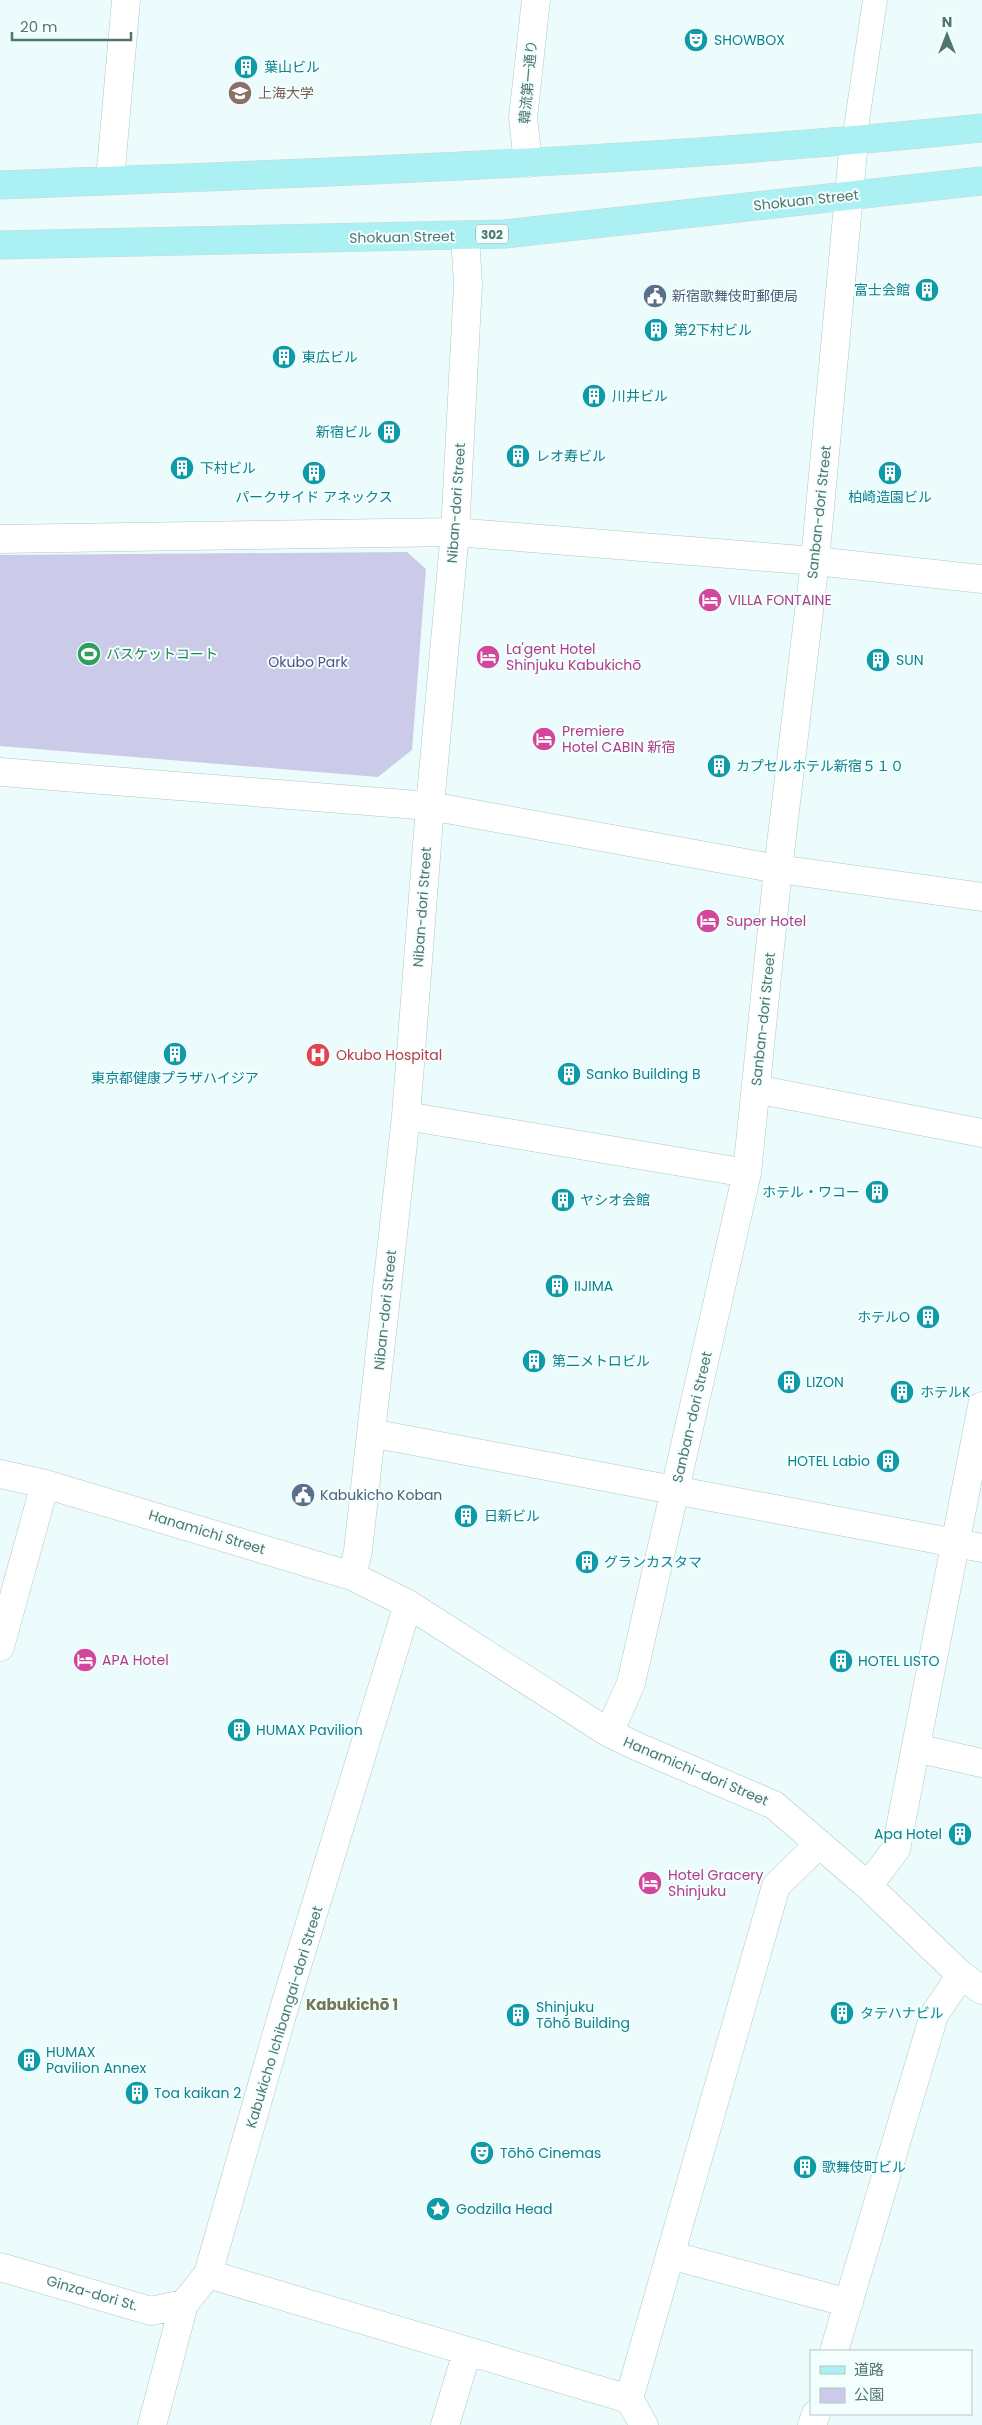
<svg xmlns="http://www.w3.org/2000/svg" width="982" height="2425" font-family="Poppins,'Noto Sans JP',sans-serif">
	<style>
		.green { fill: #cbcbe9 }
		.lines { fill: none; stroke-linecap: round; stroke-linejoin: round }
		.service-casing { stroke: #acc9c4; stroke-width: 25 }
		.minor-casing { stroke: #acc9c4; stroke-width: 29 }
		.primary-casing { stroke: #cad6d3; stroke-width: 29 }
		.service { stroke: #fff; stroke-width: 24 }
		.minor { stroke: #fff; stroke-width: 28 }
		.primary { stroke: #abf1f4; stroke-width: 28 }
		.labels { text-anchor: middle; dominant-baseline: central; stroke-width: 4; stroke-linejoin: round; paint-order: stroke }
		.shield { fill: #f3fefe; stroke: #819f98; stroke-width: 1 }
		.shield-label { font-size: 12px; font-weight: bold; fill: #50766d }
		.culture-label { font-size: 14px; fill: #0d838f; stroke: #f3fefe; text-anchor: start }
		.street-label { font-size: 14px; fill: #50766d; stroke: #f3fefe }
		.education-label { font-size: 14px; fill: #785e54; stroke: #f3fefe; text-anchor: start }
		.service-label { font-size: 14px; fill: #4e5e75; stroke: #f3fefe; text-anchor: start }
		.hotel-label { font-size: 14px; fill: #b23c85; stroke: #f3fefe; text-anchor: start }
		.leisure-label { font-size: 14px; fill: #27864d; stroke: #f3fefe; text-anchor: start }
		.park-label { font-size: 14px; fill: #554f86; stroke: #f3fefe }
		.health-label { font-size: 14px; fill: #be3a42; stroke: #f3fefe; text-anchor: start }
		.neighbourhood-label { font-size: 15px; font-weight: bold; fill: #747656; stroke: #f3fefe }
	</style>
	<rect width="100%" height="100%" fill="#ecfbfb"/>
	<!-- green -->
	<path class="green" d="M407,552L426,569L412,750L378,777L0,746V555Z"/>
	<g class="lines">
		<!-- service casing -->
		<g class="service-casing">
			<path id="service" d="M854,141L875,0"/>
		</g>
		<!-- minor casing -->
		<g class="minor-casing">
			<path id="minor" d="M528,163L523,118L536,0
				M110,180L126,0
				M0,539L455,532L815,561L982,579
				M0,772L430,806L778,869L982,897
				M756,1089L982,1133
				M406,1116L747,1173
				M371,1433L982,1548
				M0,1474L45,1484L352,1576L408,1604L609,1733L636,1746L774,1805L868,1886L961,1975L982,1990
				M352,1576L358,1551L406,1116L430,806L455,532L468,284L465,236
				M0,1647L45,1484
				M609,1733L631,1683L747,1173L778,869L815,561L854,141
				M916,1748L982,1763
				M868,1886L896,1849L982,1406
				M670,2255L849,2303
				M0,2267L151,2311L184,2304
				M208,2274L629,2399L644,2425
				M834,2351L934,2015L961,1975
				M629,2399L776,1886L819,1844
				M152,2425L184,2304L208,2274L285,2005L408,1604
				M445,2425L467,2352
				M812,2425L816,2414"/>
		</g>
		<!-- primary casing -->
		<g class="primary-casing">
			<path id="primary" d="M0,185C328,172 656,162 982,128
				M0,245L504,234L982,181"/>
		</g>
		<!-- service -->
		<use href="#service" class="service"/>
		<!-- minor -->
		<use href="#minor" class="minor"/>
		<!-- primary -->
		<use href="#primary" class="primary"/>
	</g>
	<!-- icons -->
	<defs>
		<g id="theatre-disc" transform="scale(1.25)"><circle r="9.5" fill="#0f9aa8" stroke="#f3fefe"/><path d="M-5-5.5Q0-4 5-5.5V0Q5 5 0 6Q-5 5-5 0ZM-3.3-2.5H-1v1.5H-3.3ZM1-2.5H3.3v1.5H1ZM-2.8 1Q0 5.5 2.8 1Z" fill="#fff"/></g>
		<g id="building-disc" transform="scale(1.25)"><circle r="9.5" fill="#0f9aa8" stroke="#f3fefe"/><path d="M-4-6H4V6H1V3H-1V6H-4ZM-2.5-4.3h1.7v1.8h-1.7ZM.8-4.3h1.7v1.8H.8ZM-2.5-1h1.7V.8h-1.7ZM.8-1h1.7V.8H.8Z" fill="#fff"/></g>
		<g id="university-disc" transform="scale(1.25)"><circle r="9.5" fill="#8d6e63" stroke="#f3fefe"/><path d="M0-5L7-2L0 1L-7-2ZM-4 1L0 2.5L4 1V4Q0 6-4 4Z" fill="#fff"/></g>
		<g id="civic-disc" transform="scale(1.25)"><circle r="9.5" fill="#5c6f8a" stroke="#f3fefe"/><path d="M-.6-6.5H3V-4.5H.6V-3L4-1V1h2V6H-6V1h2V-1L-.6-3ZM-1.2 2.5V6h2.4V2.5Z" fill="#fff"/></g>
		<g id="hotel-disc" transform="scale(1.25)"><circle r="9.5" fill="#d1479c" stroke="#f3fefe"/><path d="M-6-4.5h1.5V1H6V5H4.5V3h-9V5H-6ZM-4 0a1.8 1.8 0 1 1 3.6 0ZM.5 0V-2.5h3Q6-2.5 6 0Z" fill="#fff"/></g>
		<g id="stadium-disc" transform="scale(1.25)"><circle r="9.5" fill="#2e9e5b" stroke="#f3fefe"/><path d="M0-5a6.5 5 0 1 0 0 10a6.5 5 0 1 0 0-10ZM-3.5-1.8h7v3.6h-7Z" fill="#fff"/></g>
		<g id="hospital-disc" transform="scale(1.25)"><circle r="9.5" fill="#e0444e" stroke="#f3fefe"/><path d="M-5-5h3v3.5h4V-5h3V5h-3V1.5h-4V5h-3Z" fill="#fff"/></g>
		<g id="sight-disc" transform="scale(1.25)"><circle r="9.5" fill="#0f9aa8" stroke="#f3fefe"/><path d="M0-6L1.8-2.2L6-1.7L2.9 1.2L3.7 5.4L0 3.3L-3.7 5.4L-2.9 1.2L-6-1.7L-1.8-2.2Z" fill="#fff"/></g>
	</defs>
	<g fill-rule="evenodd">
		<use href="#theatre-disc" x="696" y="40"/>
		<use href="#building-disc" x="246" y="67"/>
		<use href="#university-disc" x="240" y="93"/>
		<use href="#building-disc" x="927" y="290"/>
		<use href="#civic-disc" x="655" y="296"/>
		<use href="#building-disc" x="656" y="330"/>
		<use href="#building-disc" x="284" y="357"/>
		<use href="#building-disc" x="594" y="396"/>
		<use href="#building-disc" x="389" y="432"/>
		<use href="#building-disc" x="518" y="456"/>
		<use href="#building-disc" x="182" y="468"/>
		<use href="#building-disc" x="314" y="473"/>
		<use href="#building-disc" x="890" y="473"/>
		<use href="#hotel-disc" x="710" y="600"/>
		<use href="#stadium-disc" x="89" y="654"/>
		<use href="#hotel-disc" x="488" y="657"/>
		<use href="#building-disc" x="878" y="660"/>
		<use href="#hotel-disc" x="544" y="739"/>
		<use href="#building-disc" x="719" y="766"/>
		<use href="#hotel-disc" x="708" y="921"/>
		<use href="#building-disc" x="175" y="1054"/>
		<use href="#hospital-disc" x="318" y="1055"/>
		<use href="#building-disc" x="569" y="1074"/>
		<use href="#building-disc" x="877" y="1192"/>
		<use href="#building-disc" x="563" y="1200"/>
		<use href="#building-disc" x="557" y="1286"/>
		<use href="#building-disc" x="928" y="1317"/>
		<use href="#building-disc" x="534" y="1361"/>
		<use href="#building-disc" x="789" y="1382"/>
		<use href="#building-disc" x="902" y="1392"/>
		<use href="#building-disc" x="888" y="1461"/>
		<use href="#civic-disc" x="303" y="1495"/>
		<use href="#building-disc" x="466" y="1516"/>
		<use href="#building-disc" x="587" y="1562"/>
		<use href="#hotel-disc" x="85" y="1660"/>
		<use href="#building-disc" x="841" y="1661"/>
		<use href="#building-disc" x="239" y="1730"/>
		<use href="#building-disc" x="960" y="1834"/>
		<use href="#hotel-disc" x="650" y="1883"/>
		<use href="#building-disc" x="842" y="2013"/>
		<use href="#building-disc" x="518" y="2015"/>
		<use href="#building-disc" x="29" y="2060"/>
		<use href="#building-disc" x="137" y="2093"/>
		<use href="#theatre-disc" x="482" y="2153"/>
		<use href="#building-disc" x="805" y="2167"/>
		<use href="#sight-disc" x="438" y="2209"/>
	</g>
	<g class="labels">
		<!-- shield labels -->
		<rect class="shield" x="476" y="224.5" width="32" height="19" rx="4"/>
		<g class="shield-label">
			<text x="492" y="234">302</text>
		</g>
		<!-- culture labels -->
		<g class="culture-label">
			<text x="714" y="40">SHOWBOX</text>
			<text x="264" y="67">葉山ビル</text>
			<text x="910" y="290" text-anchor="end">富士会館</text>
			<text x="674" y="330">第2下村ビル</text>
			<text x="302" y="357">東広ビル</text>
			<text x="612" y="396">川井ビル</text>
			<text x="372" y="432" text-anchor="end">新宿ビル</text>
			<text x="536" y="456">レオ寿ビル</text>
			<text x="200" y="468">下村ビル</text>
			<text x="314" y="497" text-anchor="middle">パークサイド アネックス</text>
			<text x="890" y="497" text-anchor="middle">柏崎造園ビル</text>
			<text x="896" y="660">SUN</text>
			<text x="736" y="766">カプセルホテル新宿５１０</text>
			<text x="586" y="1074">Sanko Building B</text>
			<text x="175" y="1078" text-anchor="middle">東京都健康プラザハイジア</text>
			<text x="860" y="1192" text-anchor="end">ホテル・ワコー</text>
			<text x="580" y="1200">ヤシオ会館</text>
			<text x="574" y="1286">IIJIMA</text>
			<text x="910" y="1317" text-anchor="end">ホテルO</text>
			<text x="552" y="1361">第二メトロビル</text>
			<text x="806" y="1382">LIZON</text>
			<text x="920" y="1392">ホテルK</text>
			<text x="870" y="1461" text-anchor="end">HOTEL Labio</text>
			<text x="484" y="1516">日新ビル</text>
			<text x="604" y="1562">グランカスタマ</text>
			<text x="858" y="1661">HOTEL LISTO</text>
			<text x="256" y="1730">HUMAX Pavilion</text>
			<text x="942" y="1834" text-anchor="end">Apa Hotel</text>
			<text x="536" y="2007">Shinjuku<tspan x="536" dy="16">Tōhō Building</tspan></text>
			<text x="860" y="2013">タテハナビル</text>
			<text x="46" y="2052">HUMAX<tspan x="46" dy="16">Pavilion Annex</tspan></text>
			<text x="154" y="2093">Toa kaikan 2</text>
			<text x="500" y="2153">Tōhō Cinemas</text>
			<text x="822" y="2167">歌舞伎町ビル</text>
			<text x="456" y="2209">Godzilla Head</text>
		</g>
		<!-- street labels -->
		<g class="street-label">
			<text transform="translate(528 82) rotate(-85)">韓流第一通り</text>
			<text transform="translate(806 200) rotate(-6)">Shokuan Street</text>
			<text transform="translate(402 237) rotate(-1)">Shokuan Street</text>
			<text transform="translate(456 503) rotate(-86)">Niban-dori Street</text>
			<text transform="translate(819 512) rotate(-84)">Sanban-dori Street</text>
			<text transform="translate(422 907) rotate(-86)">Niban-dori Street</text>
			<text transform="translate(763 1019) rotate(-84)">Sanban-dori Street</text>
			<text transform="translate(385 1310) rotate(-84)">Niban-dori Street</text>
			<text transform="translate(692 1417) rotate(-77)">Sanban-dori Street</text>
			<text transform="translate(207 1532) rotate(17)">Hanamichi Street</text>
			<text transform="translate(696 1771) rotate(23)">Hanamichi-dori Street</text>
			<text transform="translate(284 2017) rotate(-73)">Kabukicho Ichibangai-dori Street</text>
			<text transform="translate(92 2293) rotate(16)">Ginza-dori St.</text>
		</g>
		<!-- education labels -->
		<g class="education-label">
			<text x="258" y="93">上海大学</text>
		</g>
		<!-- service labels -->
		<g class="service-label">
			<text x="672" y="296">新宿歌舞伎町郵便局</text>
			<text x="320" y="1495">Kabukicho Koban</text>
		</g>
		<!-- hotel labels -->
		<g class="hotel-label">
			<text x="728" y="600">VILLA FONTAINE</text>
			<text x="506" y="649">La'gent Hotel<tspan x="506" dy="16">Shinjuku Kabukichō</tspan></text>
			<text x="562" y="731">Premiere<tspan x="562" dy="16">Hotel CABIN 新宿</tspan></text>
			<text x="726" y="921">Super Hotel</text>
			<text x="102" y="1660">APA Hotel</text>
			<text x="668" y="1875">Hotel Gracery<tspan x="668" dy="16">Shinjuku</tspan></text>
		</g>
		<!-- leisure labels -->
		<g class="leisure-label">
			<text x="106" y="654">バスケットコート</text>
		</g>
		<!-- park labels -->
		<g class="park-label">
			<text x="308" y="662">Okubo Park</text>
		</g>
		<!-- health labels -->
		<g class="health-label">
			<text x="336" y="1055">Okubo Hospital</text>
		</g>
		<!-- neighbourhood labels -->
		<g class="neighbourhood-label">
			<text x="352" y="2004">Kabukichō 1</text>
		</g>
	</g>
	<!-- legend -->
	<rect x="810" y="2350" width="162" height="65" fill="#f3fefe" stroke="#b2c8c4"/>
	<rect x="820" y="2366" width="25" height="8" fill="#abf1f4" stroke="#b2c8c4"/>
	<text x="854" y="2375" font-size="15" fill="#50766d">道路</text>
	<rect x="820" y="2388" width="25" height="15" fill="#cbcbe9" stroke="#b2c8c4"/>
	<text x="854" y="2400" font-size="15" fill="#50766d">公園</text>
	<!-- north arrow -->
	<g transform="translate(947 35)" stroke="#f3fefe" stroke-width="4" paint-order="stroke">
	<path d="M0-4L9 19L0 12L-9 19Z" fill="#50766d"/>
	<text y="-8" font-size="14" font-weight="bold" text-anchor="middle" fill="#50766d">N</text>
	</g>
	<!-- scale -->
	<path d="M12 32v8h119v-8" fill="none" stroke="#50766d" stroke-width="2.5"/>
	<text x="20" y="32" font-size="15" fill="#50766d" stroke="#f3fefe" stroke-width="4" paint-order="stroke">20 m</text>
</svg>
